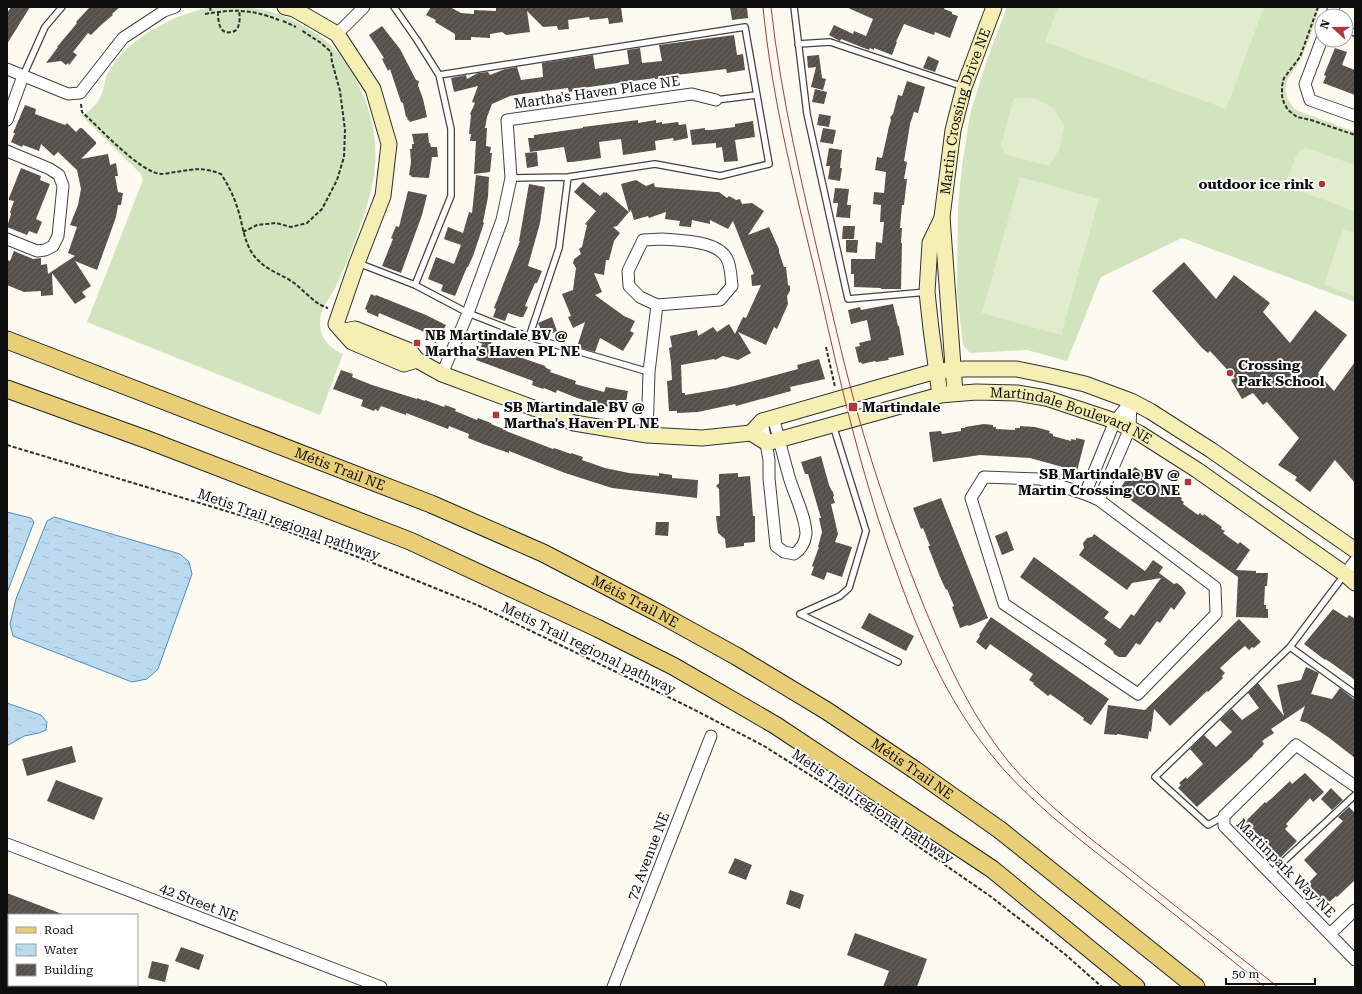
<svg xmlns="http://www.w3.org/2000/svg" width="1362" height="994" font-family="'Roboto Serif',serif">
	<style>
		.grass { fill: #d1e4be }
		.pitch { fill: #e1eccf }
		.water { fill: url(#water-ripples); stroke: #4b8dbd }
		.building { fill: url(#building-hatch) }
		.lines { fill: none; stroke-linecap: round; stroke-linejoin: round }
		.lane-casing { stroke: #414141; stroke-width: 8 }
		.street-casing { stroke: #414141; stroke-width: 13 }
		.secondary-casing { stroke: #303030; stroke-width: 17 }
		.primary-casing { stroke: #1f1f1f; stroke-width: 19 }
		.path { stroke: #303030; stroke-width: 2; stroke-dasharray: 4 2; stroke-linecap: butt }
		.lane { stroke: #fff; stroke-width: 5.5 }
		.street { stroke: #fff; stroke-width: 11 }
		.secondary { stroke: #f5efb4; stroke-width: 15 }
		.primary { stroke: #e8ce76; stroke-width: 17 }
		.tram { stroke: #ad373a; stroke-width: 1 }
		.poi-dot { fill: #ad373a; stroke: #fff; stroke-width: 1.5 }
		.labels { text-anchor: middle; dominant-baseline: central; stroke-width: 4; stroke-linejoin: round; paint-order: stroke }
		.street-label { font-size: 14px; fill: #0e0e0e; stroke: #fff }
		.poi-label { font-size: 14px; font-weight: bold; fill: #0e0e0e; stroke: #fff; text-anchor: start }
	</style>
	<defs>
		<pattern id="water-ripples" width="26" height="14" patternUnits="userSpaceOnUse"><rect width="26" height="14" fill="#bbdaef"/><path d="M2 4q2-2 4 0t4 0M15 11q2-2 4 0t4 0" fill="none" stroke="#a0bacc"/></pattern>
		<pattern id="building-hatch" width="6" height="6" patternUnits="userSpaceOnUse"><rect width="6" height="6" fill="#55504c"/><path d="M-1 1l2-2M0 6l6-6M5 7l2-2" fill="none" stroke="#696561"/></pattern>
	</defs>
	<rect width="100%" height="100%" fill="#fdfbf1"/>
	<!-- grass -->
	<path class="grass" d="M213,7C235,7 257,6 278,14C295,20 312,30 326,41C338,50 346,64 354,76C377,119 382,158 367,205C359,231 349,259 337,284C332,297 320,307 320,322C320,339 329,347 343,354L320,415L87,322L143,180L141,174L82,116C91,110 101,101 103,90C105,83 105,77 110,70C129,37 176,13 213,7Z
		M1007,7H1320C1314,24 1308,46 1299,62C1295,71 1287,75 1286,86C1285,95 1289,103 1296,110L1355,132V302L1182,238L1101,277L1067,361L1027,350L970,353L963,345L957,293L958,207L962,166L970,114L987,60Z"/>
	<!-- pitch -->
	<path class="pitch" d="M1058,7H1264L1226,109L1045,42Z
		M1014,98H1033L1054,108L1064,126L1059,150L1049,166L1005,154L1001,145Z
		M1306,148L1355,165V211L1291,188L1287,180L1297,153Z
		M1020,177L1099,199L1061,335L982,313Z
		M1343,229L1355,233V296L1324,285Z"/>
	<!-- water -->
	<path class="water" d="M7,512L31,518L34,522L7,593Z
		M54,517L180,554L189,562L192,574L158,669L147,679L132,682L13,636L10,624L16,599L47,521Z
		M7,703L41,715L47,722L46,730L39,733L24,736L7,746Z"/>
	<!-- building -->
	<path class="building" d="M11,7H30L7,44V13Z
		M90,7H120L112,14L113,15L100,26L91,35L88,33L73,52L77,55L69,65L68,63L66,65L61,61L46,63L58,47H57L77,23L76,22Z
		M431,7H450L461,13L474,14V10L496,11V7H621L623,22L609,24L608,18L590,20L589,17L568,20L569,29L558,30L557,26L543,27L527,11L530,32L506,35L502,32L490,34V38L471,37V40H455V34L435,22L436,20L426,15Z
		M730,7H747L748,18L732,20Z
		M846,7H945L944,9L952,12V14L958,16L950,38L935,32L934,35L904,24L896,42H897L892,55L874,48V50L870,48L869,50L841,39L840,41L829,35L834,25L853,34L854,31L866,36L873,19Z
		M382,26L400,49L416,80L419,81L418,85L423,99L427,117L410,122L409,120L408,121L407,117H406L403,103L401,102L390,69L388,71L382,59L384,58L369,35Z
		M734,35L737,55L743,54L745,70L727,73L726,69L668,76V78L655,79V78L618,83L582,88V90L569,92L568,88L521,94L510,96L492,104L487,117L485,128H487L486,146L491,147L490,153H492L490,172L474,174L476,141H470L471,134H469L471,115L470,114L475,103L472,102L478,86L454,92L451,78L466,75L467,79L478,73L488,72L490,75L505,69L517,67L521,80L543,77L542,63L593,55L595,69L629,64L627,50L640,48L642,63L662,61L659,45Z
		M1335,48L1347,52L1342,65L1355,70V95L1323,83L1326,76L1324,75Z
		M819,55L822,78L826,79L823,90L811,87L816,67L808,68L807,56Z
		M928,56L939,61L935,72L923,68Z
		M907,81L925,87L918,113L914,112L910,124L904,161L907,162L904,179H907L904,205H902L900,228H902L901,243H902L901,289H881V288L854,287V274H851V259H875L876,242L882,243L884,222H880L881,205L873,204L874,192L884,193L886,172L875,170L877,157L882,158L888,131V130L891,120L890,117L893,114L898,95L902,96Z
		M815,89L827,92L824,104L812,102Z
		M25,105L36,109L35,114L65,125L67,123L76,132L80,128H82L96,142V144L81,159L108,154L110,165L116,163L118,176H115L118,192L123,193L121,205H118L116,217L97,270L75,261L91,286L82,292L86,297L75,304L52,273L53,295L41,296V291L24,292L7,285V260L10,261L14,251L33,259L41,258V265L47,264L48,274L75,256L68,253L77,227L70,225L78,205L81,189L77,170L58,152L54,156L41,144L39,151L23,145L22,147L11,142L15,133H13Z
		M819,114L831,116L829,127L817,125Z
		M638,120V123L656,120V123L662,122V124L678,122L679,125L686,124L688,138L674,141L673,138L655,141L656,150L623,155L621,139L599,142L601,158L572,162H567L564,147L530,152L528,138H534V135L583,128V127Z
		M753,121L755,137L735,140L738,161L724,162L722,147L716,148V143L692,145L690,130L705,128V130H711L735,127V124Z
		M823,128L836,130L833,144L820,142Z
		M428,133L429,143H430L431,147H437L438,157H432L429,178L411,177L412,176L409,175L411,162L410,149H412V144H414L412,134Z
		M829,148L842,150L840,168H842L840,181L828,179L830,166H826Z
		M537,152L538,166L527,168L525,153Z
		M21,168L41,176L40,180L50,184L36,219L42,222L37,234L29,231L27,235L7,227L11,214L10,212L14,201L9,200V198Z
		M476,175L489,177L488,197L483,222L484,223L473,256L468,267H467L455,296L441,291L443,285L428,279L436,257L454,264L461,245L444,239L448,227L463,233L469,212L472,213Z
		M636,180L646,186L654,183L655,187L716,192H719L727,198L729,196L736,200L740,199L742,204L752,203L764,211L748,235L769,227L779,249V252L784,267H786L788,285L790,286V291L787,296L788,304L777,329L774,327L766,345L738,332L751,353L738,360L723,356L715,360L714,359L681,365L682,393H685V395L726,388L746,383L798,369L797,365L819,359L825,379L790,387L791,391L736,406L735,404L698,412L677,413V411H669L667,381L672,380L671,363L669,348L672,347L670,336L697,330L698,336L713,327L717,332L729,324L735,334L743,317L746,318L761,285L752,286L751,275L754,274L733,221L728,229L710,220V224L692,220L691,227L679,226L680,221L665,219L666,212L649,218L648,216L634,220L631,210L629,212L621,184Z
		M583,182L600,196L604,192L606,193V192L629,212L617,226L613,227L620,233L614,241L609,260H606L604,275L594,273L602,292L595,295L624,316L635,321L630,331L634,333L623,351L600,338L595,352L577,347L585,322L573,328L568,317L571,316L562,294L573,290L576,268L573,263L574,259L581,254L579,249L582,247L587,225L585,224L596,211L574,192Z
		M529,184L545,187L540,223L528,266L542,271L537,283H535L525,306L528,307L523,317H520L508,313L505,321L493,317L496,309L494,308L520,241H519Z
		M835,188L849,189L847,205H851L850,218L836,217L838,203H833Z
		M408,191L427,195L422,215L401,273L382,266L393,239L391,238L396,226L399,227Z
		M843,226H855L854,239H842Z
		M846,240H858L857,253L846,252Z
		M1184,262L1216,299L1234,275L1270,303L1263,312L1290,343L1315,310L1347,335L1318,373L1334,391L1355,362V483L1335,460L1310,492L1295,480L1297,477L1278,465L1299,438L1267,402L1263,405L1253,393L1242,399L1231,380L1235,378L1210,351L1208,353L1202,348L1152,291Z
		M371,294L375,296L376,295L426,315L446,325L436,343L424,337L427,333L379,313L378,317L367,312V310L365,309Z
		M893,304L898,326H899L904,355L888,358L889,360L876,362L875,361L862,364L861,362L859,363L855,347L860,346L859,343L871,340L867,320L851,324L848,310L860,307L861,310Z
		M552,317L557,331L544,337L538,323Z
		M483,331L494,335L490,347L478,342Z
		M482,344L545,366L546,368L551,370L550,372L576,381L575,384L604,392L606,387L628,391L624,412L611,409L612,408L577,398L557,390L556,393L544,388L543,389L532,385L533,381L476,360Z
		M341,370L353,374L352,377L372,385L417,399V398L425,401V400L444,407L445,405L456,409L455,411L477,420L478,418L491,423V424L506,430V431L553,449L554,448L571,454V453L583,457L582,460L605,468L629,473L659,476V473L672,475V478L698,480L697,498L612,488L565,473L509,451V453L483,444L468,438L469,434L449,426L448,429L406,413V415L381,406L378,411L375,409L374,411L361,406L363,400L333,389Z
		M984,424L993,425V427H996V429L1015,430V428H1020V426L1035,427L1050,431L1049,433L1053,434V436L1071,441V439L1076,440V438L1085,440L1077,471L1030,458L980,455L933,462L929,432L941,431L942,434L961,431V428H965V427Z
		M821,456L829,485L832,491L833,492L834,496L833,497L835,503L831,504L838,534L835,542L852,547L842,577L827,572L824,580L811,575L814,567L812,566L819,547H818L822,532L819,518H821L808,474H805L801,462Z
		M1135,467L1163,487L1164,485L1168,488L1182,498L1181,500L1184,502L1183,504L1198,515L1200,513L1203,516L1204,514L1222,527L1221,529L1225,531L1223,533L1238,544L1240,542L1250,550L1236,570L1256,571V573H1268L1267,586H1265L1264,605H1266V609H1268V618L1236,617L1238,577L1118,491Z
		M738,473V477L750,476L753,516H755V542L744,543V546L726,548L725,539L718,533L717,525L716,516H720L719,489L716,486L719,483V474Z
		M941,498L988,618L969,626L968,625L960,628L952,607L954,606L947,589L946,590L940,577L928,546H930L923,528L921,529L913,508Z
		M656,522H669L668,536L655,535Z
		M1007,531L1014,550L1002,555L995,536Z
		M1094,534L1145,571L1153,560L1163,567L1159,573L1174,584L1177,583L1182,587L1186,593L1174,610L1171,607L1160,623L1157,621L1140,645L1136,643L1126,657H1119L1114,654L1113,651L1104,644L1107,640L1020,577L1034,557L1109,612L1104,618L1120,629L1131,614L1134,616L1161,578L1132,583L1127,590L1079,555L1084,548L1083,543L1087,538L1092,537Z
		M1333,609L1347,618L1349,615L1355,619V680L1330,662L1325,659V660L1304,644Z
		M869,613L914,636L906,651L861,628Z
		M991,617L1109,699L1091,725L1083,720L1084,718L1050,694L1048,696L1033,684L1034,683L1029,680L1033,674L990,644L986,650L976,642L980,636L979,635Z
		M1239,619L1261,642L1254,648L1252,647L1249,650L1245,646L1233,656L1220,668L1225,673L1222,676L1223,678L1208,692L1207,691L1170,726L1154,709L1151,732L1149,731L1148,739L1117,734V735L1104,734L1108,705L1145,710Z
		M1306,667L1319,673L1311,694L1332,699L1340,688L1355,700V758L1328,737L1307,723L1300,721L1305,706L1271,729L1274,733L1262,741L1264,744L1253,755V756L1197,807L1178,788L1181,785L1179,783L1186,777L1187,779L1203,764L1190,749L1204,735L1216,747L1232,732L1220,720L1232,709L1242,720L1259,708L1248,693L1258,683L1284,716L1277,685L1301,680Z
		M72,746L76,762L27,776L22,759Z
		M1305,773L1324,792L1313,802L1310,798L1286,824L1288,826L1285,829L1297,841L1280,858L1244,823L1265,802L1266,803L1272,798L1290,781L1292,784Z
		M56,780L103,798L94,820L47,801Z
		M1331,788L1343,800L1332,810L1321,799Z
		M1349,807L1355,813V880L1337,897L1336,896L1324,907L1305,887L1317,874L1304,860L1343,821L1338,817Z
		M735,858L752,865L746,880L728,873Z
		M790,890L804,895L800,909L786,904Z
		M7,893L62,914V915H7Z
		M855,933L927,959L917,987H883L889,971L847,955Z
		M181,947L204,955L199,970L175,961Z
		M152,961L169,965L165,982L148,978Z"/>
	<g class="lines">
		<!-- lane casing -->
		<g class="lane-casing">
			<path id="lane" d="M394,7L417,40L439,75L451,129V196L415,285
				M794,7L807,114L848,299L927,292
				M1346,29L1355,33
				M798,44L830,42L964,87
				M439,75L745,27L769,164L720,176L655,164L568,177L559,248L529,337
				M23,76L45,27L62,7
				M716,100L756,95
				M511,178L568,177
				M358,263L415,285L468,313L529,337L649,372
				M800,614L840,596L849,588L866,531L833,425
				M800,614L898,662
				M1290,647L1355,694
				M1224,816L1208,825L1155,777L1290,647L1345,574
				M1271,873L1355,795"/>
		</g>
		<!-- street casing -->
		<g class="street-casing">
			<path id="street" d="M1331,16L1334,7
				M337,34L364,7
				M1322,39L1305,84L1310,100L1355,116
				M7,69L68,94L80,93L123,38L164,11L175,7
				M7,120L23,76
				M7,151L50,169L59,175L63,186L58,236L53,246L45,250L37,251L7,239
				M663,239C682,241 720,240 728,261C731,269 731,278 732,286L720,300L657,305L640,297L629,286L628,271L643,240Z
				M442,374L468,313L502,220L511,178L507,120L692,94L716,100
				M762,421L769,460V478L776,546L784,552L794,554C802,549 805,543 806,534C806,518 795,496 790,480C784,460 779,438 773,417
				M647,435L649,372L657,305
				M984,477L1040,479L1085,494L1099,500L1215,587L1216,614L1138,694L1004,604L971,498Z
				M1085,494L1115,421L1131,401
				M1099,500L1130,428L1131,401
				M1345,574L1355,561
				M1355,786L1296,745L1224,816V826L1355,960
				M7,844L381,987
				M1330,934L1355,910
				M613,987L711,736"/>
		</g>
		<!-- secondary casing -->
		<g class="secondary-casing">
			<g id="secondary">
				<path d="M285,7L294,9L337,34L373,89L389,144L383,196L357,263L336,324L352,342L404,364L417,360"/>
				<path id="s1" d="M344,331L355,329L410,351L417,360L442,374L574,423L647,435L702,438L751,433L767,443L940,395L976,392L1017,393L1046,398L1115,421L1139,433L1197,470L1345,574L1355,583"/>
				<path id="s2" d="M955,393L942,217L953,130L964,87L994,7"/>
				<path d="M940,395L931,329L927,292L930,243L942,218"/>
				<path d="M751,433L762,421L936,371L965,369H1017L1046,375L1085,384L1131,401L1150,411L1211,450L1355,550"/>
			</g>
		</g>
		<!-- primary casing -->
		<g class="primary-casing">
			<g id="primary">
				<path id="s3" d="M7,340L431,504L543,553L660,614L736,656L827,711L915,770L1000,830L1196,987"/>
				<path d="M7,389L148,440L410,541L597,628L673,666L775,725L992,869L1136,987"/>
			</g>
		</g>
		<!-- path -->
		<path class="path" d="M210,7L211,13
			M1318,7L1300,57L1284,78L1282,86V96L1284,103L1288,110L1297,117L1311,120L1355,135
			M218,12C218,20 219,35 231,32C234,32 237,30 238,27C240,22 240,16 239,11
			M205,14C234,9 250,9 279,20
			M283,21L296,27
			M81,104L82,112C99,127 139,172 161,174C166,174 172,172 176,172C195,169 203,167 221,174C229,186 235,199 239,213C244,231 245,249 260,262C269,271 283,275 294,283C305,291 314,304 328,308
			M243,232L257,225L276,223L291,227L307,223L322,209L337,180L344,157L345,130L340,91L332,62L331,52L321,43L301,30
			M826,347L835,387
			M7,445L256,520L358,557L477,605L689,707L764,746L864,809L990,896L1066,955L1102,987"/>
		<!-- lane -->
		<use href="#lane" class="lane"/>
		<!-- street -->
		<use href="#street" class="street"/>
		<!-- secondary -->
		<use href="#secondary" class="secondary"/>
		<!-- primary -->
		<use href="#primary" class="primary"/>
		<!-- tram -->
		<path class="tram" d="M763,7C772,101 796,192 818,284C840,382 862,479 897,573C920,637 946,698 989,752C1026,799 1074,835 1121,872C1169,910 1217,948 1265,987
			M771,7C781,99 803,189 824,279C832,311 839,343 847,374C867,453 893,529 923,604C947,662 969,712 1008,761C1043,803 1086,835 1128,868C1178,908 1228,948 1278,987"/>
	</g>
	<!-- markers -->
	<g class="poi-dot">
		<circle cx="1322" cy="184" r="4"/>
		<rect x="413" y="339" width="8" height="8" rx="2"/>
		<circle cx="1230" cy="373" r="4"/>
		<rect x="848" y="402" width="10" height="10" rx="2"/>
		<rect x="492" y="411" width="8" height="8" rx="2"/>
		<rect x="1184" y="478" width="8" height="8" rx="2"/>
	</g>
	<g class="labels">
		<!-- street labels -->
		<g class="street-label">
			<text transform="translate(597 92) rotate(-8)">Martha's Haven Place NE</text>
			<text stroke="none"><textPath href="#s2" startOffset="285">Martin Crossing Drive NE</textPath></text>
			<text stroke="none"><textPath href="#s1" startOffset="763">Martindale Boulevard NE</textPath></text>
			<text stroke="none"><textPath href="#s3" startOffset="357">Métis Trail NE</textPath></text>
			<text transform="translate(289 524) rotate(19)">Metis Trail regional pathway</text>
			<text stroke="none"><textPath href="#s3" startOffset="681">Métis Trail NE</textPath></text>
			<text transform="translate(589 648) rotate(26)">Metis Trail regional pathway</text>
			<text stroke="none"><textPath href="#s3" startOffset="1005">Métis Trail NE</textPath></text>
			<text transform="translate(873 806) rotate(34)">Metis Trail regional pathway</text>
			<text transform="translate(648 856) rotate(-69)">72 Avenue NE</text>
			<text transform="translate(1286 868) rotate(45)">Martinpark Way NE</text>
			<text transform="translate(199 902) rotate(21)">42 Street NE</text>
		</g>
		<!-- poi labels -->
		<g class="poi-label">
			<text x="1314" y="184" text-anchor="end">outdoor ice rink</text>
			<text x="425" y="335">NB Martindale BV @<tspan x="425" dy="16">Martha's Haven PL NE</tspan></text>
			<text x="1238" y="365">Crossing<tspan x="1238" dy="16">Park School</tspan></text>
			<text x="504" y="407">SB Martindale BV @<tspan x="504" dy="16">Martha's Haven PL NE</tspan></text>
			<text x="862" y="407">Martindale</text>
			<text x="1180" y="474" text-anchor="end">SB Martindale BV @<tspan x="1180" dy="16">Martin Crossing CO NE</tspan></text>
		</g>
	</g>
	<!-- border -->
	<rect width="1362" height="994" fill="none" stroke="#0e0e0e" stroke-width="16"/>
	<!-- legend -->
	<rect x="8" y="914" width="130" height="72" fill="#ffffff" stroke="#9f9f9f"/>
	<rect x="16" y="927" width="20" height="6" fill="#e8ce76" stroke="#9f9f9f"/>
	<text x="44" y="934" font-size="12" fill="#0e0e0e">Road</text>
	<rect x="16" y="944" width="20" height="12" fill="url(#water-ripples)" stroke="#9f9f9f"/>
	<text x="44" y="954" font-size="12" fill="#0e0e0e">Water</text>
	<rect x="16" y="964" width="20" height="12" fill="url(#building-hatch)" stroke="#9f9f9f"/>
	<text x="44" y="974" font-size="12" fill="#0e0e0e">Building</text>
	<!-- north arrow -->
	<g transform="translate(1334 28) rotate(291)"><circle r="19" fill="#ffffff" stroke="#9f9f9f"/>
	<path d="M0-3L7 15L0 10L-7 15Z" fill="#ad373a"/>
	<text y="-6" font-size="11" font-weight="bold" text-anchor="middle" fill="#0e0e0e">N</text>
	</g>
	<!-- scale -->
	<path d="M1226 978v6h89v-6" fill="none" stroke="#0e0e0e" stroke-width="2"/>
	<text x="1232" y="978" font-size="12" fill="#0e0e0e" stroke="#ffffff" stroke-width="3" paint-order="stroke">50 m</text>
</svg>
